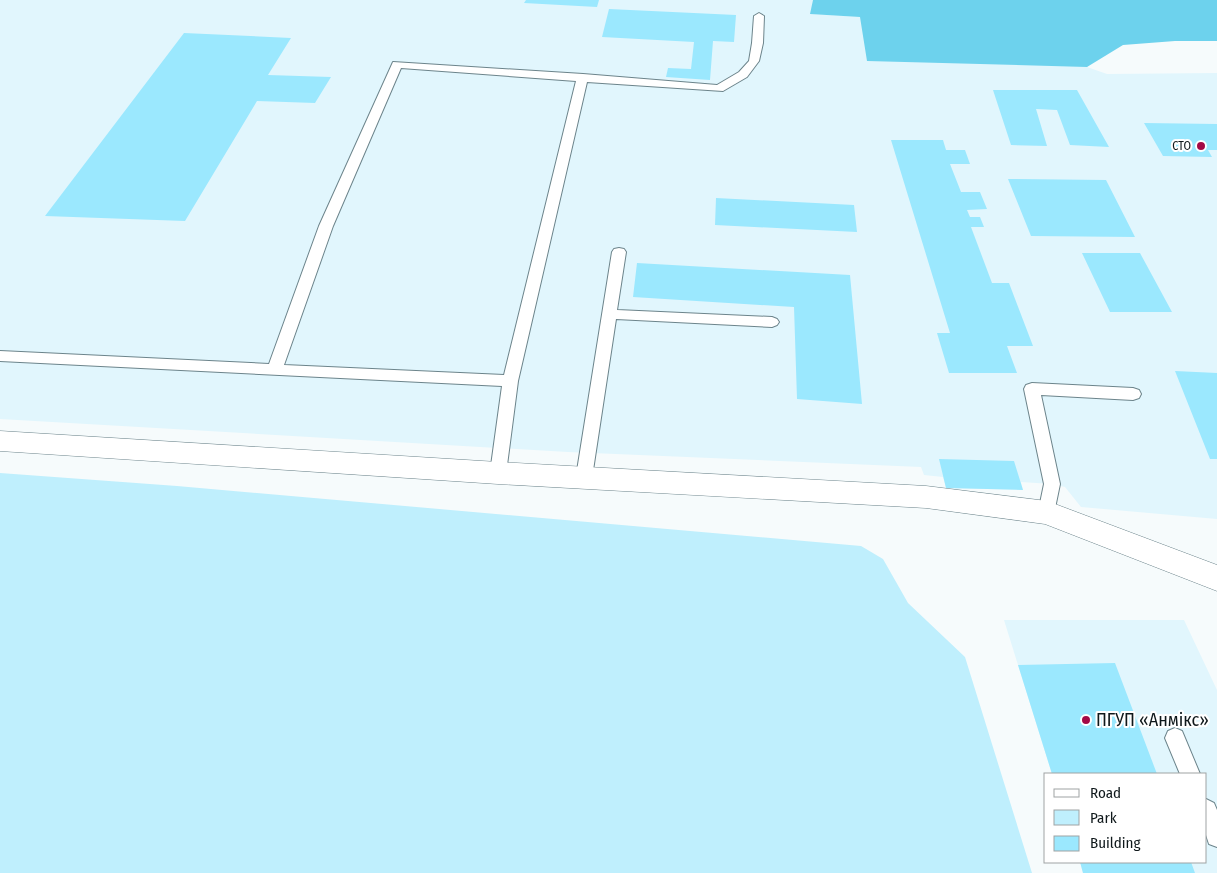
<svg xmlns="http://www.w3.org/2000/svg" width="1217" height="873" font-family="'Fira Sans Condensed',sans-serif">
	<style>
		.built { fill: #e1f6fd }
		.green { fill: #bfeffd }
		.forest { fill: #6dd2ed }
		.building { fill: #9be8fe }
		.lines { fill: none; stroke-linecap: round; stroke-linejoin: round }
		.service-casing { stroke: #6c848b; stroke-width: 2 }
		.minor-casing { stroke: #6c848b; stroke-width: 1 }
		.service { fill: #fff; fill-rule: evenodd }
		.minor { fill: #fff; fill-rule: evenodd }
		.poi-dot { fill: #a30946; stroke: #fff; stroke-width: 2 }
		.labels { text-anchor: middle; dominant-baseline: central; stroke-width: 4; stroke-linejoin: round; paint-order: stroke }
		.far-poi-label { font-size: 12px; fill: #0f181b; stroke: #fff; text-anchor: end }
		.near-poi-label { font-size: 18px; fill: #0f181b; stroke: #fff; text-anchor: start }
	</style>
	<rect width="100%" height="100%" fill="#f6fbfc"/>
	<!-- built -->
	<path class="built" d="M0,0H813L811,14L860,17L1087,67L1107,74L1217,73V519L1081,507L1065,487L1052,484L1021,482L1023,490L946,488L943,477L924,475L921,467L568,452L0,419Z
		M1004,620H1184L1217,690V873H1083L1080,862H1206V774H1052Z"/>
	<!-- green -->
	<path class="green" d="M0,473L177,486L861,546L883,559L908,603L965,657L1032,873H0Z"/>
	<!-- forest -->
	<path class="forest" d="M813,0H1217V41H1175L1123,45L1087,67L867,61L860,17L810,14Z"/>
	<!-- building -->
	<path class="building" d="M526,0H599L597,7L524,3Z
		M609,9L736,15L734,42L713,41L710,80L666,77L668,68L691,69L694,42L602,37Z
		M184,33L291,38L268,75L331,77L315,103L257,101L185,221L45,216Z
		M993,90H1077L1109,147L1070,145L1057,110L1036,109L1047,146L1011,145Z
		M1144,123L1217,124V150H1208L1212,157L1163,156Z
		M891,140H943L946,150H965L970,164H950L961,192H980L987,209L967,210L970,217H980L984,227H971L992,283H1009L1033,346H1007L1017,373H949L937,333H950Z
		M1008,179L1106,180L1135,237L1031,236Z
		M716,198L854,205L857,232L715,225Z
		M1082,253H1140L1172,312H1110Z
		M637,263L850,275L862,404L797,399L794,307L633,297Z
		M1175,371L1217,373V459H1210Z
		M939,459L1014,461L1023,490L946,488Z
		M1115,663L1157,774H1052L1018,665Z
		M1080,862H1191L1195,873H1083Z"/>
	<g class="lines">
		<!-- service casing -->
		<g class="service-casing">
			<path id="service" d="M759,13L764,16L763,43L759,61L747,77L723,91L587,82L518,381L506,473L504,478L498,479L492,478L490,473L502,386L0,361V351L269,364L319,226L393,62L583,74L717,85L739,72L749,61L752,43L754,16ZM401,68L576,81L504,375L284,365L333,226Z
				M619,248L624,249L626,252L617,310L772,317L777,319L779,322L777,325L772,327L616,319L592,477L590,482L584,483L578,482L576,477L612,252L614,249Z
				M1032,383L1133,388L1139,390L1141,394L1139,398L1133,400L1041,395L1060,484L1053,518L1047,520L1041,518L1038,513L1044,484L1024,389L1026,385Z
				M1175,728L1182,731L1200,774H1180L1165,738L1168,731Z
				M1206,799L1214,803L1217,810V847L1209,844L1206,835Z"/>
		</g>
		<!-- minor casing -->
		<g class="minor-casing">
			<path id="minor" d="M0,431L498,462L926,486L1047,501L1217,565V591L1045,524L926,508L498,484L0,451Z"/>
		</g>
		<!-- service -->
		<use href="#service" class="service"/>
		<!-- minor -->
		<use href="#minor" class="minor"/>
	</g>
	<!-- markers -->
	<g class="poi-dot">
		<circle cx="1201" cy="146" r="5"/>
		<circle cx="1086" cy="720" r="5"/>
	</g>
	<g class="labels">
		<!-- far-poi labels -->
		<g class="far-poi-label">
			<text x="1191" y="146">СТО</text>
		</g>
		<!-- near-poi labels -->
		<g class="near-poi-label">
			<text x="1096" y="720">ПГУП «Анмікс»</text>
		</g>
	</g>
	<!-- legend -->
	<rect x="1044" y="773" width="162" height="90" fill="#ffffff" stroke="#9fa3a4"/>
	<rect x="1054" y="789" width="25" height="8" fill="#ffffff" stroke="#9fa3a4"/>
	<text x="1090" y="798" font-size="15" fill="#0f181b">Road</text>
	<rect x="1054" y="810" width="25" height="15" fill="#bfeffd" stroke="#9fa3a4"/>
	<text x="1090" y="823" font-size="15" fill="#0f181b">Park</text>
	<rect x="1054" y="836" width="25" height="15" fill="#9be8fe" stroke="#9fa3a4"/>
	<text x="1090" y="848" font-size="15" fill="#0f181b">Building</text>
</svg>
